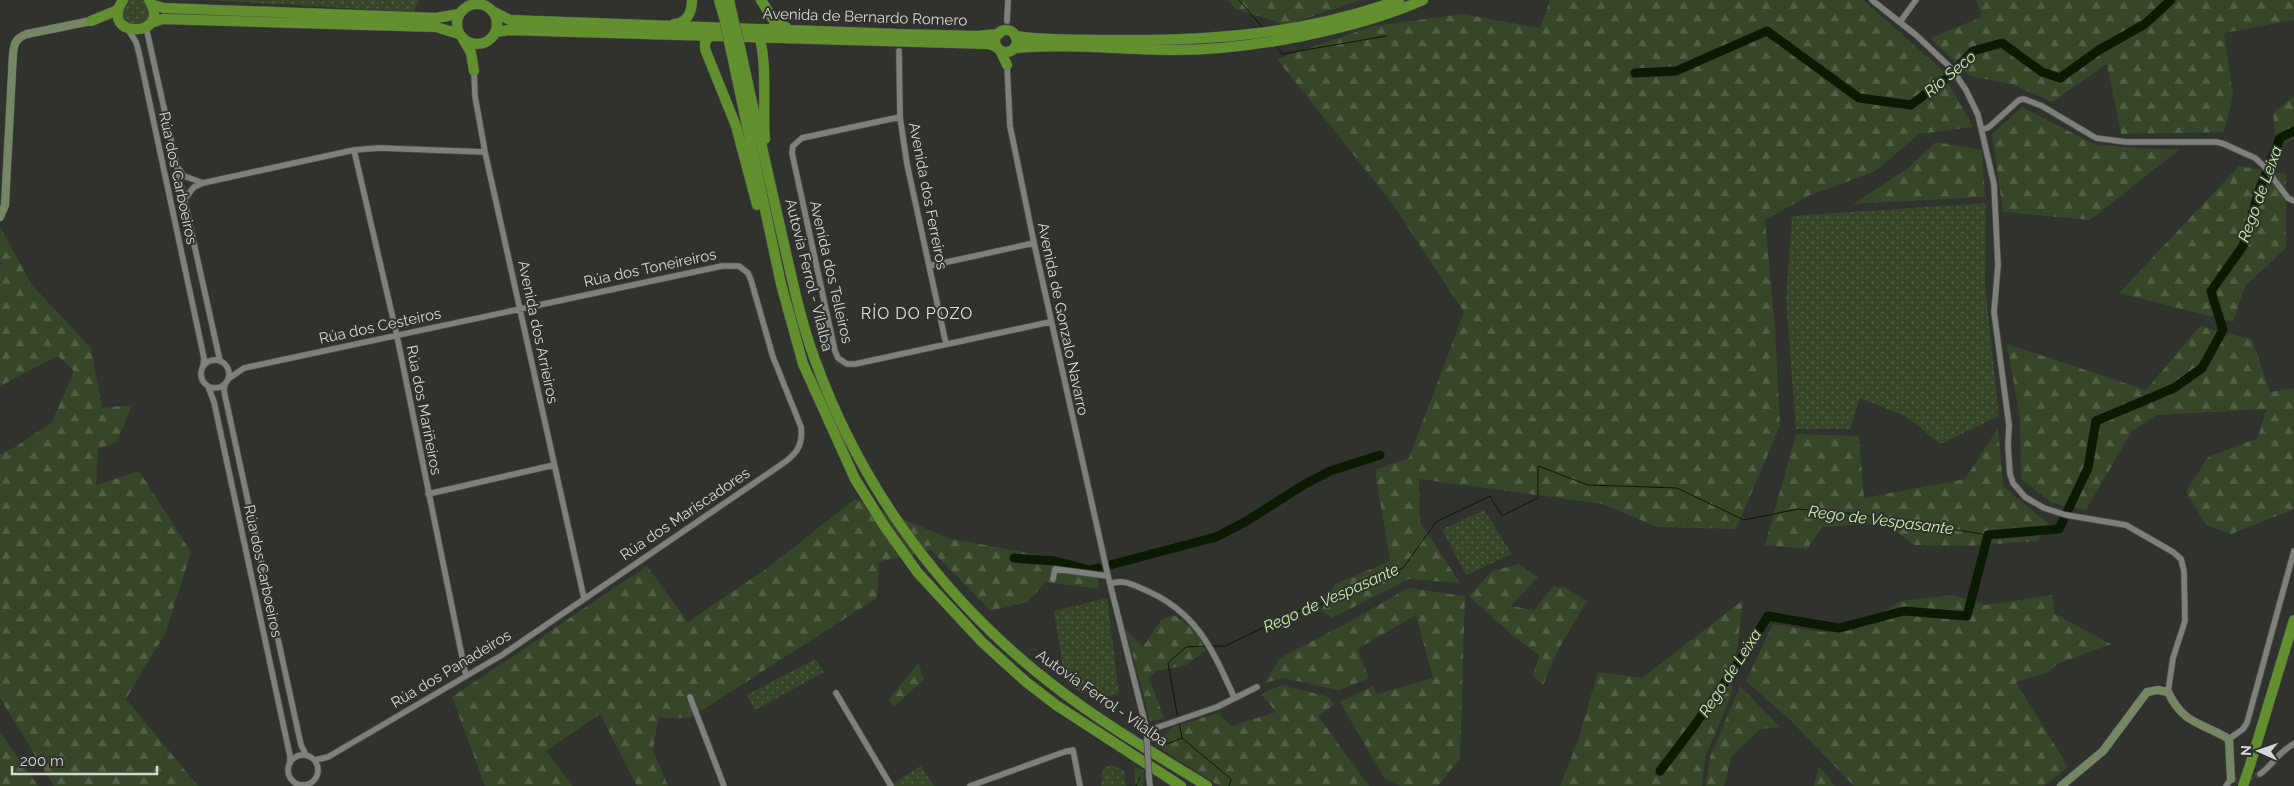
<svg xmlns="http://www.w3.org/2000/svg" width="2294" height="786" font-family="Raleway,sans-serif">
	<style>
		.grass { fill: url(#grass-dots) }
		.forest { fill: url(#forest-firs) }
		.lines { fill: none; stroke-linecap: round; stroke-linejoin: round }
		.stream { stroke: #0b1a00; stroke-width: 1 }
		.river { stroke: #0b1a00; stroke-width: 9 }
		.street-tunnel { stroke: #484b46; stroke-width: 5.5; stroke-dasharray: 5.5 3; stroke-linecap: butt }
		.street-casing { stroke: #4d4f4b; stroke-width: 7 }
		.secondary-casing { stroke: #4d4f4b; stroke-width: 9 }
		.highway-casing { stroke: #4d4f4b; stroke-width: 11 }
		.street { stroke: #7e817b; stroke-width: 5.5 }
		.secondary { stroke: #768664; stroke-width: 8 }
		.highway { stroke: #62902e; stroke-width: 10 }
		.street-bridge-casing { stroke: #4d4f4b; stroke-width: 7; stroke-linecap: butt }
		.highway-bridge-casing { stroke: #4d4f4b; stroke-width: 11; stroke-linecap: butt }
		.street-bridge { stroke: #7e817b; stroke-width: 5.5 }
		.highway-bridge { stroke: #62902e; stroke-width: 10 }
		.labels { text-anchor: middle; dominant-baseline: central; stroke-width: 4; stroke-linejoin: round; paint-order: stroke }
		.street-label { font-size: 15px; fill: #d6d7d4; stroke: #2f322d }
		.water-label { font-size: 16px; font-style: italic; fill: #c9efa8; stroke: #2f322d }
		.neighbourhood-label { font-size: 16px; letter-spacing: 1px; fill: #dee2db; stroke: #2f322d }
	</style>
	<defs>
		<pattern id="grass-dots" width="8" height="8" patternUnits="userSpaceOnUse" patternTransform="scale(1.25)"><rect width="8" height="8" fill="#374629"/><path d="M2 2h.1M6 6h.1" fill="none" stroke="#536047" stroke-width="1.8" stroke-linecap="round"/></pattern>
		<pattern id="forest-firs" width="22" height="20" patternUnits="userSpaceOnUse" patternTransform="scale(1.25)"><rect width="22" height="20" fill="#374629"/><path d="M5 1l3.5 6h-7zM16 11l3.5 6h-7z" fill="#536047"/></pattern>
	</defs>
	<rect width="100%" height="100%" fill="#2f322d"/>
	<!-- grass -->
	<path class="grass" d="M122 12a14 14 0 1 1 28 0a14 14 0 1 1-28 0Z
		M209,0H419L414,12Z
		M1986,203L1985,284L1999,416L1940,444L1907,417L1860,398L1850,429H1796L1786,300L1792,216Z
		M1484,510L1512,554L1466,575L1442,529Z
		M1107,598L1119,694L1102,697L1093,690L1081,693L1065,680L1054,611Z
		M815,659L824,672L755,710L747,695Z
		M1110,765L1124,770L1126,786H1101L1103,769Z
		M921,766L934,786H893L892,784Z"/>
	<!-- forest -->
	<path class="forest" d="M1228,0H1361L1286,25L1236,9Z
		M1550,0H1863L1940,68L1973,127L1919,134L1874,172L1808,196L1765,220L1775,328L1780,426L1736,529L1657,527L1603,504L1419,479L1420,522L1460,583L1409,579L1332,618L1321,610L1335,584L1390,561L1375,470L1409,458L1464,312L1392,203L1277,59L1373,26L1463,14L1540,28Z
		M1976,0H2294V20L2224,33L2233,95L2224,132L2121,134L2107,64L2052,102L2011,84L1970,76L1930,38L1982,17Z
		M2294,95V138L2277,147L2273,114Z
		M2022,107L2096,145L2179,150L2090,220L2003,212L1992,134Z
		M1936,142L1982,150L1985,197L1853,204L1908,168Z
		M2239,166L2286,174V248L2245,286L2233,322L2119,293Z
		M0,227L32,285L91,348L102,408L132,405L117,442L98,449L96,485L139,471L191,552L166,632L126,699L198,786H54L0,698V454L15,447L52,422L74,371L58,356L0,386V265L3,263L0,261Z
		M2200,326L2252,339L2270,392L2294,388V509L2231,534L2206,525L2186,492L2208,457L2258,438L2266,409L2157,415L2132,431L2086,510L2052,503L2021,479L2020,418L2007,344L2146,390Z
		M1998,428L2003,486L2050,525L2037,541L1966,546L1914,545L1884,523L1822,527L1807,549L1765,545L1796,434L1859,436L1864,498L1965,479Z
		M855,499L948,538L1097,566L1099,589L1046,582L1027,602L991,611L931,550L879,562L877,598L690,718H658L653,750L668,786H637L600,714L546,751L573,786H485L452,697L647,566L688,622L766,569Z
		M1519,564L1538,577L1511,606L1534,610L1553,586L1566,588L1587,601L1558,650L1543,685L1533,676L1539,655L1512,635L1469,596L1492,571Z
		M1408,588L1465,596L1460,758L1438,786H1400L1384,778L1340,702L1373,686L1377,694L1433,678L1416,615L1357,649L1369,678L1339,690L1283,678L1264,683L1280,658L1345,624Z
		M1954,595L1985,605L2052,595L2055,614L2111,644L2057,664L2047,673L2016,682L2068,767L2044,786H1854L1790,720L1746,681L1773,624L1822,632L1855,630L1901,601Z
		M1743,600L1731,696L1705,757L1702,786H1560L1578,740L1598,672L1642,678Z
		M1174,615L1193,628L1206,650L1186,665L1157,671L1149,677L1164,719L1150,721L1126,630L1143,647L1161,620Z
		M918,663L924,679L894,707L889,699Z
		M1282,685L1329,697L1334,705L1318,716L1369,786H1219L1155,745L1173,727L1218,713L1231,726L1276,712L1261,694Z
		M1740,686L1780,727L1760,729L1732,756L1724,786H1706L1710,757Z
		M0,732L38,786H0Z
		M1819,766L1835,786H1814Z
		M1134,767L1144,770L1143,786H1136Z"/>
	<g class="lines">
		<!-- stream -->
		<path class="stream" d="M1239,0L1263,28
			M1276,45L1282,54L1386,36
			M1212,646H1225L1301,610L1335,600L1403,568L1436,522L1490,496L1502,516L1538,498V466L1588,485L1677,488L1744,520L1798,509L1858,514L1988,535
			M1178,719L1168,663L1186,647L1206,646
			M1182,738L1231,779L1229,786
			M1167,744L1182,738L1179,723
			M1136,786L1140,777"/>
		<!-- river -->
		<path class="river" d="M1635,73L1676,71L1767,31L1859,98L1911,105L1947,78L1973,51L2002,43L2042,72L2060,78L2099,50L2145,24L2171,0
			M1014,558L1055,561L1090,570L1098,568
			M1110,565L1216,537L1245,522L1305,484L1330,471L1380,455
			M1660,771C1699,721 1735,670 1768,616L1839,628L1904,611L1967,616L1988,535L2059,529L2088,468L2096,421L2174,388L2202,368L2223,330L2211,291L2243,246L2259,191L2280,138L2294,131"/>
		<!-- street-tunnel -->
		<path class="street-tunnel" d="M2231,779L2242,781L2260,774"/>
		<!-- street casing -->
		<g class="street-casing">
			<path id="street" d="M1872,0L1916,35L1951,68L1966,90L1978,115L1994,184L1998,265L1994,312L2009,425L2008,446L2010,474L2013,483L2025,497L2044,508L2066,515L2126,525L2173,552L2181,559L2184,571L2185,621L2173,658L2168,692
				M1007,21L1008,0
				M1900,22L1916,0
				M146,27L220,361
				M127,28L136,42L139,53L204,358L203,366
				M899,51L900,117L907,164L946,344
				M1007,65L1010,126L1034,243L1108,576L1147,731V741
				M474,71L475,96L485,152L584,598
				M900,117L802,138L793,146L792,153L835,351L838,358L847,364H855L1050,322
				M1982,130L1989,127L2019,100L2024,99L2042,106L2096,138L2126,142H2217L2224,144L2255,158L2264,166L2288,198L2294,201
				M354,150L397,336L466,676
				M178,168L184,176L203,183
				M183,201L194,187L203,183L354,150L379,148L485,152
				M929,266L1034,243
				M201 374a14 14 0 1 1 28 0a14 14 0 1 1-28 0Z
				M228,379L244,368L722,266H739L748,273L751,280L773,357L801,427C803,444 798,452 785,462L502,655L328,757L315,760
				M225,384L224,391L301,745L306,755
				M208,386L214,402L290,756V763
				M428,494L554,465
				M1053,579L1055,569L1108,576
				M1110,584C1122,579 1132,584 1143,589C1196,611 1212,648 1234,697
				M836,693L891,786
				M690,697L724,786
				M1147,731L1217,707L1257,687
				M2229,739L2243,729L2247,723L2294,551
				M288 770a15 15 0 1 1 30 0a15 15 0 1 1-30 0Z
				M2260,774C2274,764 2278,752 2294,744
				M1149,777L1150,786
				M970,786L1064,752L1073,750L1080,786
				M2226,786L2231,779"/>
		</g>
		<!-- secondary casing -->
		<g class="secondary-casing">
			<path id="secondary" d="M0,217L5,205L13,54C14,43 16,38 27,34L91,21
				M2061,786L2103,751L2147,692L2158,690L2168,692C2184,725 2201,722 2229,739L2231,779"/>
		</g>
		<!-- highway casing -->
		<g class="highway-casing">
			<path id="highway" d="M123,0C97,39 174,39 149,0
				M719,0L725,21
				M729,0L733,18
				M761,0L776,24L786,27
				M457 24a20 20 0 1 1 40 0a20 20 0 1 1-40 0Z
				M153,5L164,8L436,18L459,14
				M492,11L510,20L898,34L977,36L999,34
				M91,21L118,10
				M151,23L163,19L436,27L459,34
				M674,24C687,23 692,12 692,0
				M995 41a11 11 0 1 1 22 0a11 11 0 1 1-22 0Z
				M495,32L509,30L989,44L997,47
				M711,33L705,43V49L736,126L757,205
				M756,33C769,46 762,117 765,139
				M1015,36C1045,41 1077,39 1107,40C1208,41 1303,35 1399,0
				M463,39L471,53L474,71
				M730,46L781,284L803,364L855,479L885,527L918,573L982,642L1025,681L1056,705L1181,786
				M740,47C754,113 769,178 784,244C793,283 801,322 815,360C862,490 944,601 1053,685C1102,723 1155,754 1207,786
				M1015,48C1067,43 1122,50 1175,50C1249,50 1355,30 1423,0
				M1000,50L1007,65
				M2251,762L2294,620"/>
		</g>
		<!-- street -->
		<use href="#street" class="street"/>
		<!-- secondary -->
		<use href="#secondary" class="secondary"/>
		<!-- highway -->
		<use href="#highway" class="highway"/>
		<!-- street-bridge casing -->
		<g class="street-bridge-casing">
			<path id="street-bridge" d="M1147,741L1149,777"/>
		</g>
		<!-- highway-bridge casing -->
		<g class="highway-bridge-casing">
			<path id="highway-bridge" d="M733,18L740,47
				M725,21L730,46
				M2243,786L2251,762"/>
		</g>
		<!-- street-bridge -->
		<use href="#street-bridge" class="street-bridge"/>
		<!-- highway-bridge -->
		<use href="#highway-bridge" class="highway-bridge"/>
	</g>
	<g class="labels">
		<!-- street labels -->
		<g class="street-label">
			<text transform="translate(865 17) rotate(2)">Avenida de Bernardo Romero</text>
			<text transform="translate(178 178) rotate(78)">Rúa dos Carboeiros</text>
			<text transform="translate(928 196) rotate(79)">Avenida dos Ferreiros</text>
			<text transform="translate(650 268) rotate(-12)">Rúa dos Toneireiros</text>
			<text transform="translate(831 272) rotate(77)">Avenida dos Telleiros</text>
			<text transform="translate(809 275) rotate(76)">Autovía Ferrol - Vilalba</text>
			<text transform="translate(1063 319) rotate(78)">Avenida de Gonzalo Navarro</text>
			<text transform="translate(380 326) rotate(-12)">Rúa dos Cesteiros</text>
			<text transform="translate(538 332) rotate(78)">Avenida dos Arrieiros</text>
			<text transform="translate(424 410) rotate(79)">Rúa dos Mariñeiros</text>
			<text transform="translate(685 514) rotate(-34)">Rúa dos Mariscadores</text>
			<text transform="translate(263 571) rotate(78)">Rúa dos Carboeiros</text>
			<text transform="translate(451 669) rotate(-31)">Rúa dos Panadeiros</text>
			<text transform="translate(1102 698) rotate(35)">Autovía Ferrol - Vilalba</text>
		</g>
		<!-- water labels -->
		<g class="water-label">
			<text transform="translate(1950 74) rotate(-40)">Río Seco</text>
			<text transform="translate(2260 194) rotate(-70)">Rego de Leixa</text>
			<text transform="translate(1881 520) rotate(7)">Rego de Vespasante</text>
			<text transform="translate(1331 598) rotate(-24)">Rego de Vespasante</text>
			<text transform="translate(1730 673) rotate(-57)">Rego de Leixa</text>
		</g>
		<!-- neighbourhood labels -->
		<g class="neighbourhood-label">
			<text x="917" y="313">RÍO DO POZO</text>
		</g>
	</g>
	<!-- north arrow -->
	<g transform="translate(2259 751) rotate(272)" stroke="#2f322d" stroke-width="4" paint-order="stroke">
	<path d="M0-4L9 19L0 12L-9 19Z" fill="#d6d7d4"/>
	<text y="-8" font-size="14" font-weight="bold" text-anchor="middle" fill="#d6d7d4">N</text>
	</g>
	<!-- scale -->
	<path d="M12 766v8h145v-8" fill="none" stroke="#d6d7d4" stroke-width="2.5"/>
	<text x="20" y="766" font-size="15" fill="#d6d7d4" stroke="#2f322d" stroke-width="4" paint-order="stroke">200 m</text>
</svg>
